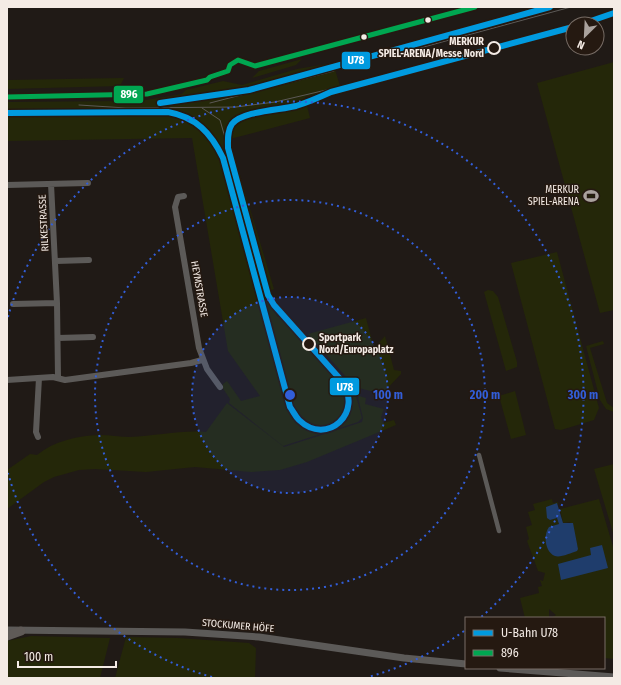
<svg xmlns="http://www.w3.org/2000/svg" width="621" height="685" font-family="'Fira Sans Condensed',sans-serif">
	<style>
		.green { fill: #242709 }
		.water { fill: #1f3d6c }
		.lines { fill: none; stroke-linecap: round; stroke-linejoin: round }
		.pedestrian { stroke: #5c5a58; stroke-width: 4.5 }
		.minor { stroke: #5c5a58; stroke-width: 6 }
		.tertiary { stroke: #5c5a58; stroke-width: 7 }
		.primary { stroke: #5f5a57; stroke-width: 9 }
		.tram { stroke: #5c5956; stroke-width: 1 }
		.bus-1-casing { stroke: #251911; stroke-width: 8 }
		.bus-1 { stroke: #00a651; stroke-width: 5 }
		.metro-1-casing { stroke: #251911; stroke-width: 9 }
		.metro-1 { stroke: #009adf; stroke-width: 6 }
		.ring { fill: none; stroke: #325ed9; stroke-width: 2; stroke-dasharray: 2 4 }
		.bus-dot { fill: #f4ebe5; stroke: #251911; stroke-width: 1.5 }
		.stop-dot { fill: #251911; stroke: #f4ebe5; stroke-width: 2 }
		.labels { text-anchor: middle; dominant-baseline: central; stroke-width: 3; stroke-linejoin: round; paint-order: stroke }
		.stop-label { font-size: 10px; font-weight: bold; fill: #f4ebe5; stroke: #251911; text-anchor: end }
		.poi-label { font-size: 10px; fill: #f4ebe5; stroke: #251911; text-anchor: end }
		.street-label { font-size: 10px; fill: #f4ebe5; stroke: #251911 }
		.centre { fill: #325ed9; stroke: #251911; stroke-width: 2 }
		.ring-label { font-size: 12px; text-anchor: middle; font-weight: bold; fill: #325ed9; stroke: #251911; stroke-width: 3; stroke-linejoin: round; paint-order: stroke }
		.line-badge { stroke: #251911; stroke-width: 1.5 }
		.badge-label { font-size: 11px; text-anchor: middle; font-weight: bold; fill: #fff }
	</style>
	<rect width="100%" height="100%" fill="#201a16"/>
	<!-- green -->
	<path class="green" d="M302,59L296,65L252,78L259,71Z
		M614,62V310L600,313L537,83Z
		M333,63L340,86L337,89L305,97L310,118L230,139L234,155L274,289L267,292L270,305L278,317L281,315L336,377L342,375C356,391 357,398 362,418L358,422L283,446L229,403L230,399L222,387L223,384L227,381L241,401L260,396L228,351L192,138L7,141V102L127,101L146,100L182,94L186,90L223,81L242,85L297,69Z
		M124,78L120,86L7,89V80Z
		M557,252L599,408L594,420L561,430L555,429L511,263Z
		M488,290L493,291L498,297L517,362V367L506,371L484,292Z
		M366,318L374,348L385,336L394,370L401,371V374L382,394L355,387L308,334Z
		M603,341L604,344L590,348L607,403L614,408V412L606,409L600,400L586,346Z
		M515,391L526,435L511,439L499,396Z
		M359,396L366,398L365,404L384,409L381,417L383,423L394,420L396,425L307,462L280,470L251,472L195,467L146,472L95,469L79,470L54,477L44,482L7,509V470L30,454L37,455C54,441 77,436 99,435C110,435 120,437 130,437C156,436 181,430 206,432L227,403L284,447L362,422L363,418L358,398Z
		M614,464V536L594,469Z
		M552,499L553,503L558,502V504L546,507L550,520L557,518L559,524L549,528L578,549L570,522L563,523L560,509L599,499L614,550V659L604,658V618H551L556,615L549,609V618H525L520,598L539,593L538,587L542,586L540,580L543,581L545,573L538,571L527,541L529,539L526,527L532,525L528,512L535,510L533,504Z
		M31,636L110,638L100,678H7V641Z
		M126,637L178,638L249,643L256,648L255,678H115Z"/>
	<!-- water -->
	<path class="water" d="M557,503L563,523H573L578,549L577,551C571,553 560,558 555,556C545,552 543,535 549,527L559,524L557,518L550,520L547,518L546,507Z
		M602,545L608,568L561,580L558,564L591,555L590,548Z"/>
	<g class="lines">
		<!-- pedestrian -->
		<path class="pedestrian" d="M479,455L499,531"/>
		<!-- minor -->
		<path class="minor" d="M51,184L57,303L58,377
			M7,185L88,183
			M184,196L178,197L175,207L199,348L207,369L220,387
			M56,261L89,260
			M13,304L57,303
			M58,338L93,337
			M7,380L53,377L65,380L191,363L202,360
			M38,437L36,432L39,378"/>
		<!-- tertiary -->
		<path class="tertiary" d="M7,630L185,632L259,637L404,658L466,664
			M500,668L614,677"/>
		<!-- primary -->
		<path class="primary" d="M7,636L21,631"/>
		<!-- tram -->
		<path class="tram" d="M409,51L571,7
			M210,103L334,71
			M79,105L126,108L236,107L275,102L339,87
			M202,108L220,120L228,148"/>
		<!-- bus-1 casing -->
		<g class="bus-1-casing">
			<path id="bus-1" d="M7,97L147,94L207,80L210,77L228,71L230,65L238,60L255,66L475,7"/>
		</g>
		<!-- bus-1 -->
		<use href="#bus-1" class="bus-1"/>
		<!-- metro-1 casing -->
		<g class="metro-1-casing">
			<path id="metro-1" d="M582,24L614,13
				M160,103L249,90L550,7
				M7,113L168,112C196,117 211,133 223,158L290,407C293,411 295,416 299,420C327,447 365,412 341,380L274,305L268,295L228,148C228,140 227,131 232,124C242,111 280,110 296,106C309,102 320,97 331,92L573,27"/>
		</g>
		<!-- metro-1 -->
		<use href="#metro-1" class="metro-1"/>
	</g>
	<!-- distance rings -->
	<circle cx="290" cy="395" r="98" fill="#325ed9" fill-opacity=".12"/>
	<g class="ring">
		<circle cx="290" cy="395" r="98"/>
		<circle cx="290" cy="395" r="195"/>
		<path d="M464 631A293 293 0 0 1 368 677M212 677A293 293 0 0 1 8 473M8 317A293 293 0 1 1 480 618"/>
	</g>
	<!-- icons -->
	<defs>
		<g id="stadium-bare" transform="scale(1.2)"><path d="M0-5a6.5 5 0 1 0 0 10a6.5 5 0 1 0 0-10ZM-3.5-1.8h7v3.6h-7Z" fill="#aaa29d" stroke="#251911" stroke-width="2.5" paint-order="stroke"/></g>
	</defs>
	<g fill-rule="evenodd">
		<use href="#stadium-bare" x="591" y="196"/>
	</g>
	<!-- markers -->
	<g class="bus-dot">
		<circle cx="428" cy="20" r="3.5"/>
		<circle cx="364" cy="37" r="3.5"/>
	</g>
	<g class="stop-dot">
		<circle cx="494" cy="48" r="6"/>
		<circle cx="309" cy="344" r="6"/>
	</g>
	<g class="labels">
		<!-- stop labels -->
		<g class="stop-label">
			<text x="484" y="42">MERKUR<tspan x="484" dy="12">SPIEL-ARENA/Messe Nord</tspan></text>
			<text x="319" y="338" text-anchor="start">Sportpark<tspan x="319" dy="12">Nord/Europaplatz</tspan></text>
		</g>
		<!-- poi labels -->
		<g class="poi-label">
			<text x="579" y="190">MERKUR<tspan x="579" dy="12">SPIEL-ARENA</tspan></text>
		</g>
		<!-- street labels -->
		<g class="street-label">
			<text transform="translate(44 223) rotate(-93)">RILKESTRASSE</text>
			<text transform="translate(199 289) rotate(80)">HEYMSTRASSE</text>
			<text transform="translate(238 626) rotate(5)">STOCKUMER HÖFE</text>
		</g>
	</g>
	<circle cx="290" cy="395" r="6" class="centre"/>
	<g class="ring-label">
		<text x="388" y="399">100 m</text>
		<text x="485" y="399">200 m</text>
		<text x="583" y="399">300 m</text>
	</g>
	<g class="line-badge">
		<rect x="341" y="51" width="30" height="19" rx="4" fill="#009adf"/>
		<rect x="113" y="85" width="31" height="19" rx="4" fill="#00a651"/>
		<rect x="329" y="377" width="31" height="19" rx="4" fill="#009adf"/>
	</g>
	<g class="badge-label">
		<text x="356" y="64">U78</text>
		<text x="129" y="98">896</text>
		<text x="345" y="391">U78</text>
	</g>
	<!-- border -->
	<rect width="621" height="685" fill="none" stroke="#f4ebe5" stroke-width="16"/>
	<!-- legend -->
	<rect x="465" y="617" width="140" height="52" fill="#251911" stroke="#786d66"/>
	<rect x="473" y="630" width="20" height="6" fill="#009adf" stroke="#786d66"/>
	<text x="501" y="637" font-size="12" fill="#f4ebe5">U-Bahn U78</text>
	<rect x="473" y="650" width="20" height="6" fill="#00a651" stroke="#786d66"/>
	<text x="501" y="657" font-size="12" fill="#f4ebe5">896</text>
	<!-- north arrow -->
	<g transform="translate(585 36) rotate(204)"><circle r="19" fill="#251911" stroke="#786d66"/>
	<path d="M0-3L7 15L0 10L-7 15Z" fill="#aaa29d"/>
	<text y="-6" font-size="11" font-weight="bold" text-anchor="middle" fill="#f4ebe5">N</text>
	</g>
	<!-- scale -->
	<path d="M18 661v6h98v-6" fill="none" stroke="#f4ebe5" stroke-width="2"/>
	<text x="24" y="661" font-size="12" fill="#f4ebe5" stroke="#251911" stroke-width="3" paint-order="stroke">100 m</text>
</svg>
